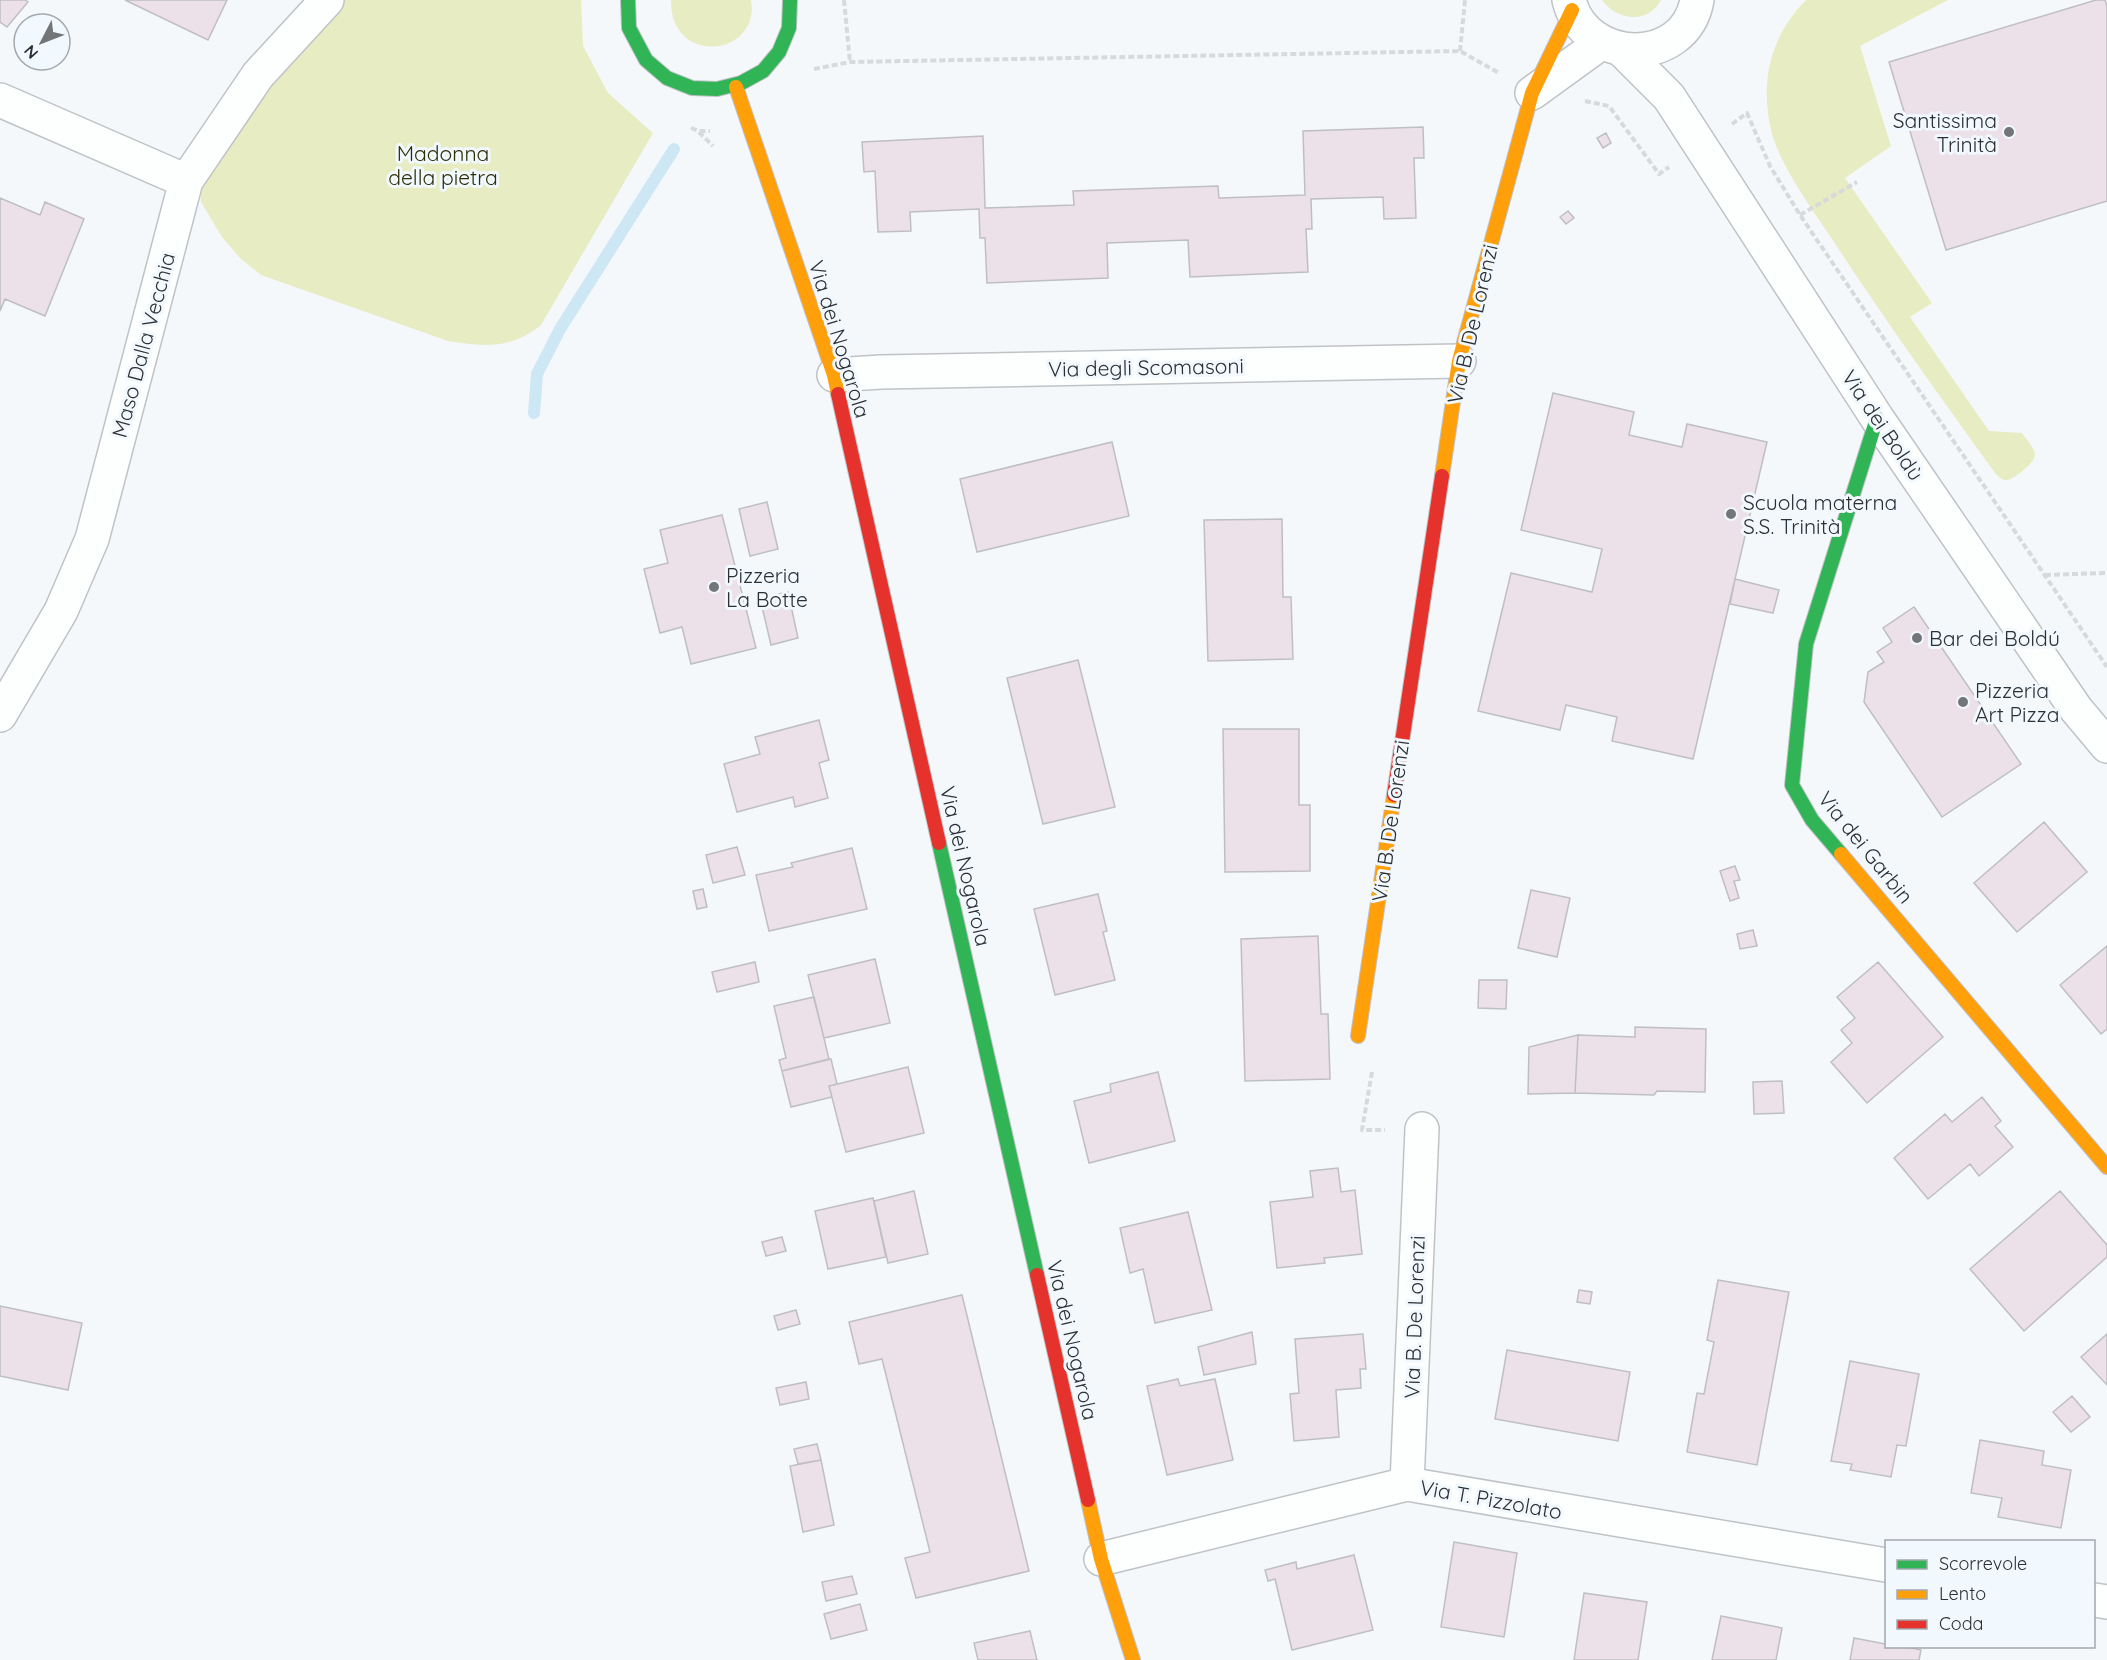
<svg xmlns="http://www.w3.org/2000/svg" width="2107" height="1660" font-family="Quicksand,sans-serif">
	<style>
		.green { fill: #e8ecc3 }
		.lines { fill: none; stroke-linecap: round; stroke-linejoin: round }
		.stream { stroke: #cde7f5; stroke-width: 12 }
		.building { fill: #ece0e9; stroke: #bfbfc1; stroke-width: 1.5 }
		.street-casing { stroke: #c0c3c6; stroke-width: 36 }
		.fast-casing { stroke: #c0c3c6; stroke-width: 16 }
		.slow-casing { stroke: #c0c3c6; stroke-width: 16 }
		.jam-casing { stroke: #c0c3c6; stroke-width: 16 }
		.path { stroke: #d8d9db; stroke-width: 4; stroke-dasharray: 6 3; stroke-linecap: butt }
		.street { stroke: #fdfefe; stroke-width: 33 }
		.fast { stroke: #30b455; stroke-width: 14 }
		.slow { stroke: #ff9f0a; stroke-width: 14 }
		.jam { stroke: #e5322d; stroke-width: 14 }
		.poi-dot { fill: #737679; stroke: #f1f8fe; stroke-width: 2 }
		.labels { text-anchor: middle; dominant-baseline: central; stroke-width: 6; stroke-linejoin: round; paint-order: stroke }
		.poi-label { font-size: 21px; fill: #2d3033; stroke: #f1f8fe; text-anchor: start }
		.park-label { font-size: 21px; fill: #2f2f07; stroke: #f1f8fe }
		.street-label { font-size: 21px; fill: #2d3033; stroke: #f1f8fe }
	</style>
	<rect width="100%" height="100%" fill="#f4f8fb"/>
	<!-- green -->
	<path class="green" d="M335,0H581L583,46L608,93L653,133L541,325C511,349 485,347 448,341L261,275L240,258L222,237L201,202L199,181Z
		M671,0H751C761,56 670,68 671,0Z
		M1602,0H1661C1648,25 1616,20 1602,0Z
		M1806,0H1948L1860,46L1891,146L1845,178L1932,303L1910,317L1989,431L2022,433C2026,439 2034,447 2035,454C2036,462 2015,478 2008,480C2002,481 1999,477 1995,473C1941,398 1887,323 1836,245C1815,213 1780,167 1771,130C1760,80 1770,37 1806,0Z"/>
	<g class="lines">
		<!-- stream -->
		<path class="stream" d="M534,413L537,374L560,329L674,149"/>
	</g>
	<!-- building -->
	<path class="building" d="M0,0H25L28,2L7,27L0,22Z
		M125,0H227L208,40Z
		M2096,0H2105L2107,6V201L1946,250L1889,62Z
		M1423,127L1424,158H1414L1416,218L1384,219L1383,197L1311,199L1312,229H1306L1308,272L1190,277L1188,240L1107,243L1108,278L987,283L985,238H980L979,209L910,212L911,231L878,232L875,171L864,172L862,142L983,136L985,208L1074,205L1073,191L1218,186L1219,198L1305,195L1303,131Z
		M1606,133L1611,143L1603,148L1597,138Z
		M0,198L40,215L45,202L84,219L45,316L5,299L0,311Z
		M1568,211L1574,218L1566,224L1560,217Z
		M1553,393L1634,412L1629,435L1682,447L1687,424L1767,442L1693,759L1612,741L1617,717L1566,705L1560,730L1478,711L1511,573L1592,592L1602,549L1521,530Z
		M1112,442L1129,516L977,552L960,479Z
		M767,502L778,549L750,556L739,509Z
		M722,515L756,648L691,664L682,627L660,633L644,569L668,563L660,530Z
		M1282,519L1283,597H1291L1293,659L1208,661L1204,520Z
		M1735,579L1779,590L1773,613L1730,604Z
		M788,592L798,638L771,645L760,598Z
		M1914,607L2021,764L1942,817L1864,702L1868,672L1884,662L1877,652L1892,642L1883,628Z
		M1078,660L1115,807L1043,824L1007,678Z
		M819,720L829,760L819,763L828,798L795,807L793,797L737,812L724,764L760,754L755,737Z
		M1223,729H1299V805H1310V871L1225,872Z
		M2044,822L2087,872L2017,932L1974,883Z
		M737,847L745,875L713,883L706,855Z
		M852,848L867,909L769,931L756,875L793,867L791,863Z
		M1735,866L1740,880L1734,881L1739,898L1730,901L1720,871Z
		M703,889L707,907L697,909L693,891Z
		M1531,890L1570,898L1557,957L1518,948Z
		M1098,894L1107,931L1103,932L1115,980L1055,995L1034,909Z
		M1753,930L1757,946L1740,949L1737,934Z
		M1318,936L1321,1014H1328L1330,1079L1245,1081L1241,939Z
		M2107,946V1029L2101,1034L2060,985Z
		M875,959L890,1023L824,1038L808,975Z
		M755,962L759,982L717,992L712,972Z
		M1878,962L1943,1037L1867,1103L1831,1062L1852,1043L1841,1030L1855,1018L1837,997Z
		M1479,980H1507L1506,1009L1478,1008Z
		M814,997L829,1059L782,1071L779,1060L786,1058L774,1006Z
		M1635,1027L1706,1029L1705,1092L1657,1091L1654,1095L1575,1093L1578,1035L1635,1037Z
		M1578,1035L1575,1093L1528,1094L1529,1047Z
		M831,1059L837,1084L829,1086L832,1097L791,1107L782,1071Z
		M908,1067L924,1133L846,1152L829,1086Z
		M1158,1072L1175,1141L1089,1163L1074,1101L1111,1092L1110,1084Z
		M1782,1081L1784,1113L1754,1114L1753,1082Z
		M1982,1097L2001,1121L1995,1126L2013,1147L1979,1176L1970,1164L1928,1199L1894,1158L1945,1114L1952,1122Z
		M1338,1168L1341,1192L1355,1190L1362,1254L1324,1258L1325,1263L1277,1268L1270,1202L1313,1197L1310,1171Z
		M914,1191L928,1254L888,1263L874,1201Z
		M2060,1191L2107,1245V1257L2024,1331L1970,1269Z
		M873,1198L886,1257L828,1269L815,1211Z
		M1188,1212L1212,1310L1155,1323L1143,1269L1130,1273L1120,1228Z
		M782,1237L786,1251L766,1256L762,1242Z
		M1718,1280L1789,1292L1757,1465L1687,1452L1697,1393L1704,1394L1714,1342L1707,1340Z
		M1579,1290L1592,1292L1590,1304L1577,1302Z
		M962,1295L1029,1571L916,1598L905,1558L930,1552L882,1359L859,1364L849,1322Z
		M0,1306L82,1323L68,1390L0,1376Z
		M796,1310L800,1324L778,1330L774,1316Z
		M1252,1332L1256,1364L1204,1375L1198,1347Z
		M1363,1334L1366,1369H1360L1361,1388L1336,1390L1339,1437L1294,1441L1290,1394L1299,1393L1295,1339Z
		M2107,1334V1385L2081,1357Z
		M1507,1350L1630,1372L1618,1441L1495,1419Z
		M1850,1361L1919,1374L1906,1446L1897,1445L1891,1477L1850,1470L1852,1464L1831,1461Z
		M1178,1379L1180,1386L1215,1379L1233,1460L1167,1475L1147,1386Z
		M806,1382L809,1399L780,1405L776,1388Z
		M2072,1396L2090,1417L2071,1432L2053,1412Z
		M1980,1440L2044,1451L2042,1465L2071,1470L2061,1528L1998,1517L2002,1498L1971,1493Z
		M817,1444L821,1460L798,1464L794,1449Z
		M821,1460L834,1525L803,1532L790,1466Z
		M1454,1542L1517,1553L1504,1637L1441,1627Z
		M1354,1555L1373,1630L1292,1650L1275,1579L1268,1581L1265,1570L1296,1562L1297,1569Z
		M852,1576L857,1594L826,1601L822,1582Z
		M1584,1593L1647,1602L1638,1660H1574Z
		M860,1604L867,1630L831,1639L824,1614Z
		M1721,1616L1782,1628L1776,1660H1712Z
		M1030,1631L1037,1660H978L974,1643Z
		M1854,1638L1886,1644V1646H1903L1921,1650L1919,1660H1850Z"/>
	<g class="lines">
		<!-- street casing -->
		<g class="street-casing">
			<path id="street" d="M1569,0C1585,65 1685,68 1697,0
				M1622,50L1669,97L1877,418L2076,709L2107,746
				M1532,93L1601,43
				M0,100L186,181
				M834,375L881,372L1459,361
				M0,715L61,611L92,539L186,181L258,75L327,0
				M1407,1484L1422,1129
				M1101,1559L1407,1484L1886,1565
				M2094,1600L2107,1602"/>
		</g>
		<!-- fast casing -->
		<g class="fast-casing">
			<path id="fast" d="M628,0L629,28L646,60L667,78L692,88L717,89L741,83L763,71L779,52L789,28L790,0
				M939,843L1037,1275
				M1841,854L1812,820L1792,785L1806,644L1877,418"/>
		</g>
		<!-- slow casing -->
		<g class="slow-casing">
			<path id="slow" d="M736,87L834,375L838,394
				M1442,476L1459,361L1532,93L1572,10
				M1841,854L2107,1167
				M1358,1036L1394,795
				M1088,1500L1101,1559L1133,1660"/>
		</g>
		<!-- jam casing -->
		<g class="jam-casing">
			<path id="jam" d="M838,394L939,843
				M1394,795L1442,476
				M1037,1275L1088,1500"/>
		</g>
		<!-- path -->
		<path class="path" d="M844,0L850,62
			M1460,51L1465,0
			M814,69L850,62L1460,51L1499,73
			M1585,101L1609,106L1659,174L1669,167
			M1732,124L1747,113L1770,166L1800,215L2107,667
			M691,128L699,131H710
			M699,132L713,146
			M1800,215L1857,182
			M2045,575L2105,573
			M1372,1072L1362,1130H1385"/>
		<!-- street -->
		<use href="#street" class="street"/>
		<!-- fast -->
		<use href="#fast" class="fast"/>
		<!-- slow -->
		<use href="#slow" class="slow"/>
		<!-- jam -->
		<use href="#jam" class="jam"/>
	</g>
	<!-- markers -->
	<g class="poi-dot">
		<circle cx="2009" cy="132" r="6"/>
		<circle cx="1731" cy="514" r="6"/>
		<circle cx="714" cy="587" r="6"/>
		<circle cx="1917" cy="638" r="6"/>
		<circle cx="1963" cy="702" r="6"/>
	</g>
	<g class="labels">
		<!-- poi labels -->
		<g class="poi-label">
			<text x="1997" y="120" text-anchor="end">Santissima<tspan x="1997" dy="24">Trinità</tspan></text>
			<text x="1743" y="502">Scuola materna<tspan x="1743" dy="24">S.S. Trinità</tspan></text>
			<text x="726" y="575">Pizzeria<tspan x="726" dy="24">La Botte</tspan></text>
			<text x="1929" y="638">Bar dei Boldú</text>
			<text x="1975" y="690">Pizzeria<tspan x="1975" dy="24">Art Pizza</tspan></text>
		</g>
		<!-- park labels -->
		<g class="park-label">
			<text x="443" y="153">Madonna<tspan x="443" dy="24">della pietra</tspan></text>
		</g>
		<!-- street labels -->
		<g class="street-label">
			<text transform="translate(1472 324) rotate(-77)">Via B. De Lorenzi</text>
			<text transform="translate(840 339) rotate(73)">Via dei Nogarola</text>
			<text transform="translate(143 345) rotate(-75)">Maso Dalla Vecchia</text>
			<text transform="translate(1146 367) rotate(-1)">Via degli Scomasoni</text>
			<text transform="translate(1883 425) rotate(56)">Via dei Boldù</text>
			<text transform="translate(1390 821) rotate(-82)">Via B. De Lorenzi</text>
			<text transform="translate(1866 847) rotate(51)">Via dei Garbin</text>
			<text transform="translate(966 866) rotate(77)">Via dei Nogarola</text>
			<text transform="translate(1414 1317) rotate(-88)">Via B. De Lorenzi</text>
			<text transform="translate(1073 1340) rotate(77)">Via dei Nogarola</text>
			<text transform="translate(1491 1499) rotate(10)">Via T. Pizzolato</text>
		</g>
	</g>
	<!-- legend -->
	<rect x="1885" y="1540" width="210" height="108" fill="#f1f8fe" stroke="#a3a8ad" stroke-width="1.5"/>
	<rect x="1897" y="1560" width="30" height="9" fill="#30b455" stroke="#a3a8ad" stroke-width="1.5"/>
	<text x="1939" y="1570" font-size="18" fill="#2d3033">Scorrevole</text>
	<rect x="1897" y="1590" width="30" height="9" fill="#ff9f0a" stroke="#a3a8ad" stroke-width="1.5"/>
	<text x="1939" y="1600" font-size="18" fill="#2d3033">Lento</text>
	<rect x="1897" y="1620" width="30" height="9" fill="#e5322d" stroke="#a3a8ad" stroke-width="1.5"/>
	<text x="1939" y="1630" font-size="18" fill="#2d3033">Coda</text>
	<!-- north arrow -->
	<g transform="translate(42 42) rotate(228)"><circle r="28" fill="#f1f8fe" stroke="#a3a8ad" stroke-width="1.5"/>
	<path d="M0-4.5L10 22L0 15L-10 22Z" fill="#737679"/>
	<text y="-9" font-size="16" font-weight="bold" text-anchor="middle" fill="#2d3033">N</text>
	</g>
</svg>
